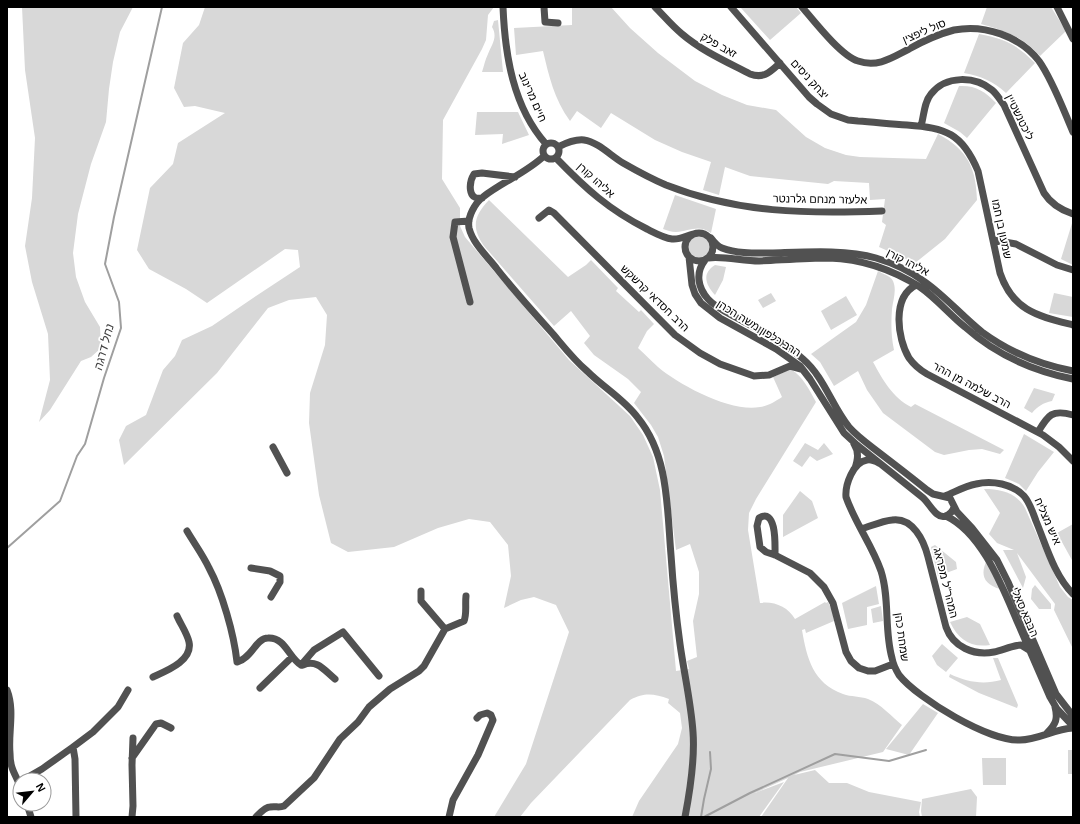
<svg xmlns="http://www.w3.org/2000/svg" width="1080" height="824" font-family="Arial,'Noto Sans Hebrew',sans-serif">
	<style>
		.green { fill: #d8d8d8 }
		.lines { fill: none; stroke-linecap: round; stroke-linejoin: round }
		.stream { stroke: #9f9f9f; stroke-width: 2 }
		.minor { stroke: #515151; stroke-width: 7 }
		.labels { text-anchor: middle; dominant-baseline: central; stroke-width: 3.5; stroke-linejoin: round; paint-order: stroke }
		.street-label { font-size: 11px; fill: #000; stroke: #fff }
		.water-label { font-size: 12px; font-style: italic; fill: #404040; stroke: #fff }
	</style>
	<rect width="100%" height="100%" fill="#fff"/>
	<!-- green -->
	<path class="green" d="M22,7H133L120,32L113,62L109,89L106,122L91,164L78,214L73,253L76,277L85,302L100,327L101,348L91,357L81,361L50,410L39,422L50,380L48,334L32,282L25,246L32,198L35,138L25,70Z
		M205,7H494L488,15L486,40L482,49L443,120L442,179L460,208V226L465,237L569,360L630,416L643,435L653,457L660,490L676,671L689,669L687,661L697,657L693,621L699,594V572L690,544L676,550L664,456L658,437L651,425L634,403L641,392L628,379L594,355L584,343L590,336L571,311L554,326L484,246C471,227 474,216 489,200L568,277L586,265L591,260L618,288L616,291L639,312L641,310L654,324L647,331L638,348C645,354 651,361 658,367C679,385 732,413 760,407C768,406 776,401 782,397L773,377L791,369C803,377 809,389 816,402L756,499L749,513L748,530L760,603C774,601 788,607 795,619L825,602L826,603L828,602L832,610L834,621L806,633L805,629L802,630C807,659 813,683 843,694C851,697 860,696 868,699C881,704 892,717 902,725L883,752L800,772L794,775L815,770L829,783H847L869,792L921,802L919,812L920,817H761L788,778L755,793L784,782L759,817H632L639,801L678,744L682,728L680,713L668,703L669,699C654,694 645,692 630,700L531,803L520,817H494L526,764L569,632L556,605L534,597L521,600L504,608L511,576L508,545L490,522L469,519L438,528L394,547L348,552L331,543L319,495L309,423L310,393L325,345L327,315L316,297L289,300L268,308L217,373L124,465L119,440L126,426L146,415L163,370L175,356L182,340L212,326L256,296L300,267L298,250L285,249L207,303L186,289L149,269L137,250L150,188L173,164L178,143L225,113L195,106L184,107L174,88L183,43L199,25Z
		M572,7H611L630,28L658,53L695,81L722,95L747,105L776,110L806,137L825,148L846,155L860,157L926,159L938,134C968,150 976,168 977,200L945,239L915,263L879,247L886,225L882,222L885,199L870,200L869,183L834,181L828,184L750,176L725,167L719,195L703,190L711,162L682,152L655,140L611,113L601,128L577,111L570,121C554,99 549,76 543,51L516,55L514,28L572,25Z
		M742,7H796L801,13L770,40L741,8Z
		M987,7H1051L1066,31L1040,56C1023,37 1006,31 981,24Z
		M498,20L503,72H482C484,66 485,60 488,54C492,44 498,37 492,27L494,21Z
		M979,34C1005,39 1016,44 1035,63L1006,93C993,81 981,76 964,73Z
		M959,86C975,85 985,91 996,103L967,138L960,132L944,123Z
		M477,112H518L529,135L502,144L503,134L475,135Z
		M675,195L716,209L711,233C699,224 689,231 676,232C671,232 667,230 663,229Z
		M1073,220V265L1061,259Z
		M687 247a12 12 0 1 1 24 0a12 12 0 1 1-24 0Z
		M715,265L726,267L723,280L715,295C706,285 701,274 715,265Z
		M878,271C883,274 891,276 893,281C897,290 893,300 892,309C891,323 891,336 894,350L873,362C883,380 892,397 911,407L915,404L1004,450L1000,454L982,449L969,450L944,455L935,452L883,413L867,390L858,371L834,386L820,362L811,354L856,322L866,305Z
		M771,293L776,301L763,308L758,300Z
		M1054,293L1073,297V317L1049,313Z
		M846,296L857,315L831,330L821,311Z
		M1034,388L1055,394L1052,401C1043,403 1038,406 1032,413L1024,408Z
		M1024,434L1054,452L1038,472L1026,491L1019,484L1005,478Z
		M805,443L818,450L824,443L833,454L817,461L810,456L802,467L793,461Z
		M984,489C1002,489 1016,493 1025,508L1060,587L1068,597L1073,600V649L1054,610L1055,604L1017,553L1026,577L1023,588L1003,550H1014L997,543L989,534L1000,513Z
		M800,491L812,501L818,518L783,537V515Z
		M1073,524V562L1057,533Z
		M935,545L956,562L957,569L938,576L931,547Z
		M987,560L1000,589C983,584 980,574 987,560Z
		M1035,585L1051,604V609H1039L1031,599L1032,589Z
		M876,586L879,604L867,607V625L848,629L842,603Z
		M881,606L883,621L873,623L871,609Z
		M967,617L980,624L990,645C970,648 958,639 950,622Z
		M942,644L958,658L946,672L937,665L932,656Z
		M993,658H998L1018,705L1017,708L979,693L949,677L950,674C967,682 983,685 1001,680Z
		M923,704L938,713L909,755L886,749Z
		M1068,750H1073V774H1068Z
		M982,758H1006V785H983Z
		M971,789L977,797L976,817H922L921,811L922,799Z"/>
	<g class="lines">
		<!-- stream -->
		<path class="stream" d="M7,548L60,501L77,456L85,444L104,378L121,328L119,302L105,264L114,217L162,7
			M701,817L704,799L711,769L710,752
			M704,817L750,793L835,754L889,761L926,750"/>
		<!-- minor -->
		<path class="minor" d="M503,7C505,55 513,107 546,144
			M544,7L545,22L558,23
			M655,7C664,16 672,26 682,34C702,51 727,62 750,74C764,79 770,72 780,63
			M731,7L809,97L817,104L831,114L848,120L858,121C874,122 890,124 907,125C946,128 962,133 978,171L1000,273C1013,311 1038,316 1073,325
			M802,7C814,21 841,56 858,61C878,68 893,57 909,49C923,41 939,34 954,30C984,24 1020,36 1039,61C1053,81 1063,109 1073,132
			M1057,7L1073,39
			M921,126C924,116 924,102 931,94C946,75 975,76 992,90C997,94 1000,100 1004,105L1044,193C1051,204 1061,210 1073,214
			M543 151a8 8 0 1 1 16 0a8 8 0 1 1-16 0Z
			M558,147C566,143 575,139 584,140C598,142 611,156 623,163C637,171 652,179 666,185C737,213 807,214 882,211
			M544,156C526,173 502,182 483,197C475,203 467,217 469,228C473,244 488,257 497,269C515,292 534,313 553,334C564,347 574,360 587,371C604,388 624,399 638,418C669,456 667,509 671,555C673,585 676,615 680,644C684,673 691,703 693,732C695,759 690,791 685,817
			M556,158C585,188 609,210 647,229C655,233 664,238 672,239C679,240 686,236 693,234
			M482,198C467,201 469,182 474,174L482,173L515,177
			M539,218L549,210L554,213L675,335L700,353L720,364L754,376L769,375L790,366L801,369
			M469,221L455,222L453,237L470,302
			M685 247a14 14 0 1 1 28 0a14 14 0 1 1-28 0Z
			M711,238C714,242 717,246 722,248C738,254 756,253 773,253C804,252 846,249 876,258C893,263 910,271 925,282C945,296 962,316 982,332C1008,351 1041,365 1073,371
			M993,240L1016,244L1057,265L1073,270
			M689,257L692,285L695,294L701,303L720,318L776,349L800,366L810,379L844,433L857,445L922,497C928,502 931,509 937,514C944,520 952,514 954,507
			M708,258C725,256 742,261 759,261C782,260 806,258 829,258C861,259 893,270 920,287C936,298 950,315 965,327C995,354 1034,371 1073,379
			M705,260C695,273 698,288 708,299C716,308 728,313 739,319C761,331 784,342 803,359C824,377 832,406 849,427C857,436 868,444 877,451C894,464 911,477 927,490L933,494L950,498L957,512L972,528L997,560L1008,582L1056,694L1073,716
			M916,285C892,297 897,338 909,358C914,365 920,370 927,374L1043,435L1059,447L1073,461
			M1038,432C1048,415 1052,409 1073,415
			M854,444C859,452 858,459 855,468
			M273,447L287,473
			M879,463C875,461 871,459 867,460C853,462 845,485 846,497C855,523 872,545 881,571C890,599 884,630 892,658C893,664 896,670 899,675C918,699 990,742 1020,740C1038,740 1054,729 1073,728
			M945,496C955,492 965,486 976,484C992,480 1013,484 1024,496C1030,503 1033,513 1036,521C1046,545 1054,575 1073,594
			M946,516C982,533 1002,586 1017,621C1028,646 1039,672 1050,697L1057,709L1073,726
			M861,529C871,526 882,521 892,520C913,517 924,541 928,557L946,627C953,647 974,656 994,652C1003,650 1011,646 1021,645L1029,650
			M187,531C194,543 203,555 209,568C222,592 234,634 237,662C252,658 256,638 268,638C285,637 289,658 301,665
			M775,555C775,546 777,507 759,518L757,526L760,547L766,552L775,555L810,573L824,587L833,603L846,652L851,661L859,668L868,671H875L893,664
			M251,568L270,571L280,576V582L271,597
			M421,591V601L445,629
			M301,665L314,650L343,632L379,676
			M303,665C317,659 324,670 335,679
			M153,677C166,671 193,661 189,642C187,633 181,625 177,616
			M260,688L292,657
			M7,690C15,711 8,732 10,753C10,769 15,773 20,786
			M1047,733C1056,724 1058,719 1055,707
			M73,747L93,732L118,707L128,690
			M132,758L156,724L161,723L171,728
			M23,780L42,769L73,747L75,759L76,817
			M27,804L31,817
			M132,817L133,806L132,765L133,738
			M256,817C260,813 265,807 270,807C276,806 279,808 284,806L314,778L340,739L358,722L369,707L390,689L419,671L424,666L445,629L464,621C467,614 465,605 466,596
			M449,817L453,800L478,755L493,720L491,715L487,713L480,715L477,718"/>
	</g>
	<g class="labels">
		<!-- street labels -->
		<g class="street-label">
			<text transform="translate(924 31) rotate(-23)">סול ליפצין</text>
			<text transform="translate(719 45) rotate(29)">זאב פלק</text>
			<text transform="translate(810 79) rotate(47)">יצחק ניסים</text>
			<text transform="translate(533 97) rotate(66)">חיים מרינוב</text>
			<text transform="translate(1020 117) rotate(64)">ליכטנשטיין</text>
			<text transform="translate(596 180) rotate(42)">אליהו קורן</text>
			<text transform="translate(820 199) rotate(1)">אלעזר מנחם גלרנטר</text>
			<text transform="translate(1002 229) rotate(78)">שמעון בן חמו</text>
			<text transform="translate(908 262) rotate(27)">אליהו קורן</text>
			<text transform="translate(655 298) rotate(44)">הרב חסדאי קרשקש</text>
			<text transform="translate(759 328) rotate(32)">הרב כלפון משה הכהן</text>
			<text transform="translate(972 385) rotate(28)">הרב שלמה מן ההר</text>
			<text transform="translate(1048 521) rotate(66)">איש מצליח</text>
			<text transform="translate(946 583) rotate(76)">המהר"ל מפראג</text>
			<text transform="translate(1025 612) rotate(67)">הבבא סאלי</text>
			<text transform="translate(902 637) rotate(82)">שמחת כהן</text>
		</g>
		<!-- water labels -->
		<g class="water-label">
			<text transform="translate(104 347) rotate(-75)">נחל דרגה</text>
		</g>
	</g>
	<!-- border -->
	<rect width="1080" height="824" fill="none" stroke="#000000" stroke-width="16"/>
	<!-- north arrow -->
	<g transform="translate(32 792) rotate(62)"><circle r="19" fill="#ffffff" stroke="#999999"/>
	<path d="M0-3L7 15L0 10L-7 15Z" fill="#000000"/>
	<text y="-6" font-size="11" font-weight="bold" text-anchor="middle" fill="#000000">N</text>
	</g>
</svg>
